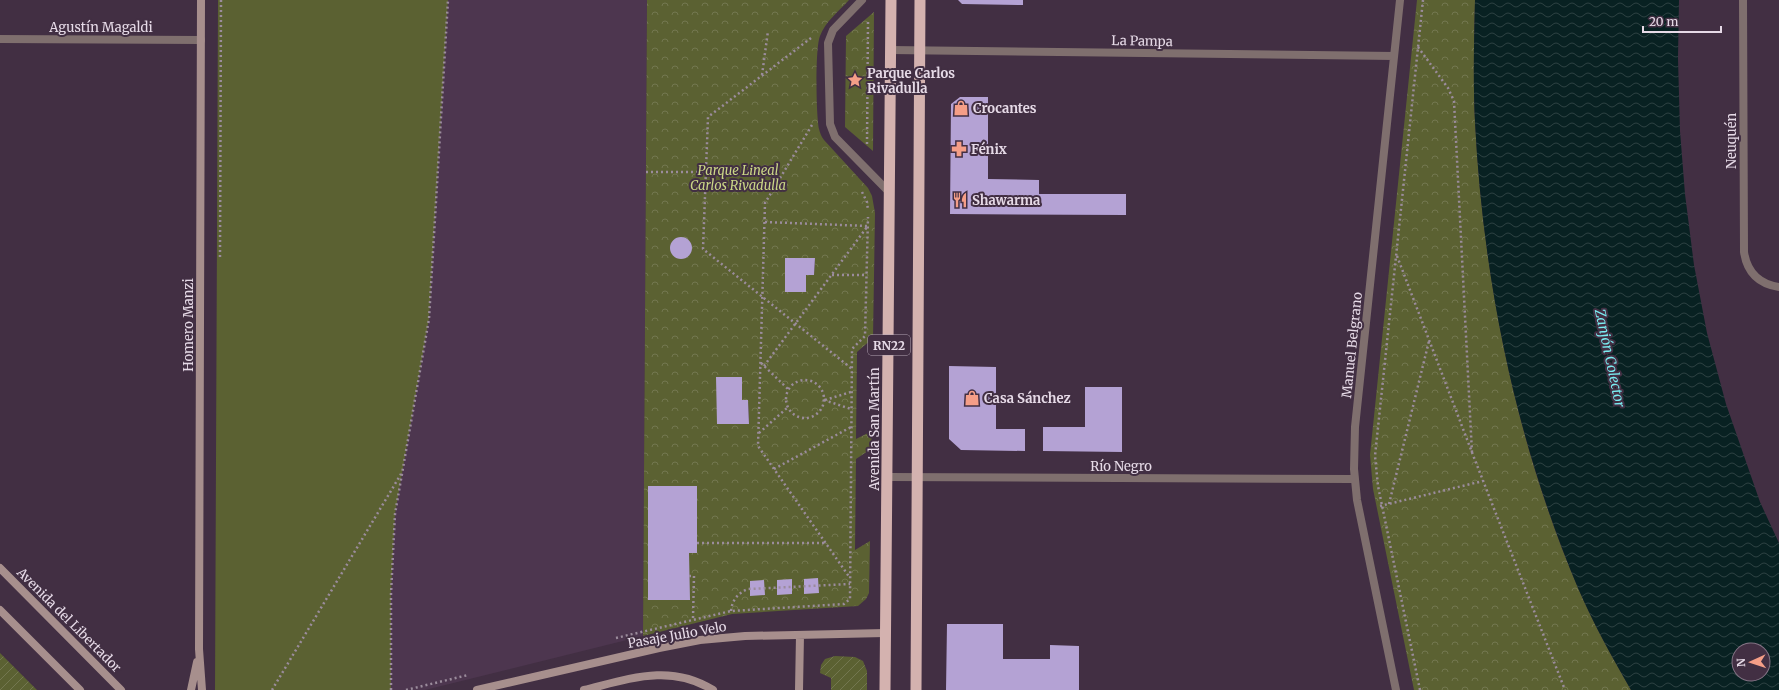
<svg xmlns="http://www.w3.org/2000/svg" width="1779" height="690" font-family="Merriweather,serif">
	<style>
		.built { fill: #4d364f }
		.grass { fill: #5b6132 }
		.forest { fill: url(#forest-crowns); fill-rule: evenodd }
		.garden { fill: url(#garden-furrows) }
		.water { fill: url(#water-waves); fill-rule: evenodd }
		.building { fill: #b4a2d4 }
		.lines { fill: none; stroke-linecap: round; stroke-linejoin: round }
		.path { stroke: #9b8c9c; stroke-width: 2.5; stroke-dasharray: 2 3; stroke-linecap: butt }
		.minor { stroke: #7f6f6e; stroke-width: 8 }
		.secondary { stroke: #a78f8d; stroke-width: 8 }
		.trunk { stroke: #d4b2af; stroke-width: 11 }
		.labels { text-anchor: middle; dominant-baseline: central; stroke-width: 4; stroke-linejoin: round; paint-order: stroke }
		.shield { fill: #422f43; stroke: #b5a7b6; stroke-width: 1 }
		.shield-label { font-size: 12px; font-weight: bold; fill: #e6dae7 }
		.street-label { font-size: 13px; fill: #e6dae7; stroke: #422f43 }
		.poi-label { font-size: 13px; font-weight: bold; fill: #e6dae7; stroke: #422f43; text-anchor: start }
		.park-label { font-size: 13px; font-style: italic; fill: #cad686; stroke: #422f43 }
		.water-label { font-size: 14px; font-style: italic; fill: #7aecf1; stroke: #422f43 }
	</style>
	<defs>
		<pattern id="forest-crowns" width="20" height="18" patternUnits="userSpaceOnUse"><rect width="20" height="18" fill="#5b6132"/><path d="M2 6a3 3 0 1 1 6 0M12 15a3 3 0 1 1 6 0" fill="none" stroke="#737750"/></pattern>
		<pattern id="garden-furrows" width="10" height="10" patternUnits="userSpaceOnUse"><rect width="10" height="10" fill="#5b6132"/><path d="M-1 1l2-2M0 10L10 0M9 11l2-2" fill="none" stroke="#737750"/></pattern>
		<pattern id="water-waves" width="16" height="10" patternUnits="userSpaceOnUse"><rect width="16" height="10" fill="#082122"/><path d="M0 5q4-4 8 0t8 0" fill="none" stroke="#2c4142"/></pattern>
	</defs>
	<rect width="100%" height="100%" fill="#422f43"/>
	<!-- built -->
	<path class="built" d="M448,0H647L643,636L425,690H391V594L395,514L429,319Z"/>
	<!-- grass -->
	<path class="grass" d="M218,0H448L429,319L395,514L391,594V690H215Z"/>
	<!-- forest -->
	<path class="forest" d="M647,0H849C839,11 825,22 820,36C815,48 816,115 819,129C820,133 821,136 824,140L868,188L872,196L875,213L873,338L857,352L856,439L872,431L871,449L856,459L855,550L870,541L869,593L866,599L858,606L732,614L643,636ZM785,258H815L814,275H806V292H785ZM717,377H742V400H748L749,424H717ZM648,486L697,487V553H689V600H648Z
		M1417,0H1475C1474,41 1473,82 1475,122C1483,279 1516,443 1578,588C1593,623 1612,657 1631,690H1414L1373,489L1370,455Z
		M874,12L873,151L845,127L846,36Z"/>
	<!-- garden -->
	<path class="garden" d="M0,653L37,690H0Z
		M835,656L855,657L863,661L867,671V690H831V678L820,673L821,665L825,659Z"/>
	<!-- water -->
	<path class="water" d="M1475,0H1679L1678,58L1680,131L1685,194L1694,265L1707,333L1726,404L1760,502L1779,543V690H1631C1612,657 1593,623 1578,588C1516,441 1483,281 1475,122C1473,82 1474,41 1475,0ZM1739,650H1763V674H1739Z"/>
	<!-- building -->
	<path class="building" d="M958,0H1023V5L962,4Z
		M960,97H988V179L1039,180V194H1126V215L950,214L951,104Z
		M670 248a11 11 0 1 1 22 0a11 11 0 1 1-22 0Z
		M785,258H815L814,275H806V292H785Z
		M949,366L996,367V429H1025V451L961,450L949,439Z
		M716,377H742V400H748L749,424H717Z
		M1085,387H1122V452L1043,451V427H1085Z
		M648,486H697V553H689L690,600H648Z
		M818,578L819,593L804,594V579Z
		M792,579V594L777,595V580Z
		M764,580L765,595L750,596V581Z
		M947,624H1003V659H1050V645L1079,646V690H946Z"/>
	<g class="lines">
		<!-- path -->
		<path class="path" d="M811,38L708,117L703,249L852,369
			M1418,47L1448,88L1454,101L1472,453
			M762,75L768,31
			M812,125L765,203L758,446L850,578
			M867,144L868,21
			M646,172H706
			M862,192L867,202L868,210
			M765,222L867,226
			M1397,256L1473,455L1565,690
			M220,257L221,0
			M832,275H867
			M761,363L788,389
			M764,366L867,227
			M786 399a19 19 0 1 1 38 0a19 19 0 1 1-38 0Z
			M824,400L851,409
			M825,400L851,392
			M759,433L787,408
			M774,469L851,427
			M1389,504L1429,341
			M1380,506L1483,481
			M697,543H826
			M689,576H694L693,618
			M731,611C732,600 738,593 748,589L850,584
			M616,638L731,611L844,604L850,599L852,349L865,336L868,217
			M272,690L401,474
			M391,690V594L395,514L429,319L448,0
			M406,690L468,675
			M1420,690L1378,486L1375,456L1423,0"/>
		<!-- minor -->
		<path class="minor" d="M862,0L833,30L828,43L830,124L835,137L889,192
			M1743,0L1744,252C1747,272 1759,284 1779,287
			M0,39L201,40
			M890,50L1394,56
			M888,477L1354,479
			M1396,690L1357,500L1354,469L1355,427L1400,0"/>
		<!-- secondary -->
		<path class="secondary" d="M201,0L199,649L202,690
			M0,568L121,690
			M0,610L80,690
			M191,690L197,662
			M477,690L659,648L700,640L745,636L885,633
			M584,690C629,679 670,663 713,690
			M799,690L800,635"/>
		<!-- trunk -->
		<path class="trunk" d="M885,690L891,0
			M916,690L920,0"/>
	</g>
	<!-- icons -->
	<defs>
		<g id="sight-bare" transform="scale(1.2)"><path d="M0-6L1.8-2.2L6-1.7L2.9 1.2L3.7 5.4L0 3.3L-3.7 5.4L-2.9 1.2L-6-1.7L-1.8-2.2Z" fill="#f49e87" stroke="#422f43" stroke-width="2.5" paint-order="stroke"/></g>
		<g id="shop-bare" transform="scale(1.2)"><path d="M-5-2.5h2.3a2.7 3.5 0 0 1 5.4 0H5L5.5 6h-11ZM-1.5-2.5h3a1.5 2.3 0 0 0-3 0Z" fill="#f49e87" stroke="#422f43" stroke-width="2.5" paint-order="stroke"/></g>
		<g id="pharmacy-bare" transform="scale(1.2)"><path d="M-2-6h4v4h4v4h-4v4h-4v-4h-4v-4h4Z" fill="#f49e87" stroke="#422f43" stroke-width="2.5" paint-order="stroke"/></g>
		<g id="restaurant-bare" transform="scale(1.2)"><path d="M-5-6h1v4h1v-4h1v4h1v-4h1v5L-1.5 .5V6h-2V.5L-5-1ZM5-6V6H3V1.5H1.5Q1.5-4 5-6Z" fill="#f49e87" stroke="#422f43" stroke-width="2.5" paint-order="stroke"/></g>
	</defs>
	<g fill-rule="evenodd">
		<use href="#sight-bare" x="855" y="80"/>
		<use href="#shop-bare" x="961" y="108"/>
		<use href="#pharmacy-bare" x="959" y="149"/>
		<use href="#restaurant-bare" x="960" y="200"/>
		<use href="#shop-bare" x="972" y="398"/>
	</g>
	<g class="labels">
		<!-- shield labels -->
		<rect class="shield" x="868" y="335" width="42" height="20" rx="3"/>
		<g class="shield-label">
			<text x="889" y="345">RN22</text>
		</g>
		<!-- street labels -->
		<g class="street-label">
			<text x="101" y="27">Agustín Magaldi</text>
			<text transform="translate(1142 41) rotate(1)">La Pampa</text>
			<text transform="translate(1731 141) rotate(-90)">Neuquén</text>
			<text transform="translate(188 325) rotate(-90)">Homero Manzi</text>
			<text transform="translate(1352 345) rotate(-84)">Manuel Belgrano</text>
			<text transform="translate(874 429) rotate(-90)">Avenida San Martín</text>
			<text x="1121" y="466">Río Negro</text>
			<text transform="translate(69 620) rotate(45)">Avenida del Libertador</text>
			<text transform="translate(677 635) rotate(-10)">Pasaje Julio Velo</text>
		</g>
		<!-- poi labels -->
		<g class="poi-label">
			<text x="867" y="73">Parque Carlos<tspan x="867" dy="15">Rivadulla</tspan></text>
			<text x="973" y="108">Crocantes</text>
			<text x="971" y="149">Fénix</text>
			<text x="972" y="200">Shawarma</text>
			<text x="984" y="398">Casa Sánchez</text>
		</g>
		<!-- park labels -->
		<g class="park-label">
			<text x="738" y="170">Parque Lineal<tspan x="738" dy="15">Carlos Rivadulla</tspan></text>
		</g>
		<!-- water labels -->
		<g class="water-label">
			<text transform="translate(1610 358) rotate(78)">Zanjón Colector</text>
		</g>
	</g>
	<!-- north arrow -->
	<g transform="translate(1751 662) rotate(267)"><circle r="19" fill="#422f43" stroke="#847385"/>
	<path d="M0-3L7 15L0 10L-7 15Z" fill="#f49e87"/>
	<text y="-6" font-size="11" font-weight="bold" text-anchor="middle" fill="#e6dae7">N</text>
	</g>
	<!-- scale -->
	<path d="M1643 26v6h78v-6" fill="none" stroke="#e6dae7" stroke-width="2"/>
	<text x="1649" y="26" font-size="12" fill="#e6dae7" stroke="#422f43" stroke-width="3" paint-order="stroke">20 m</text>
</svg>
